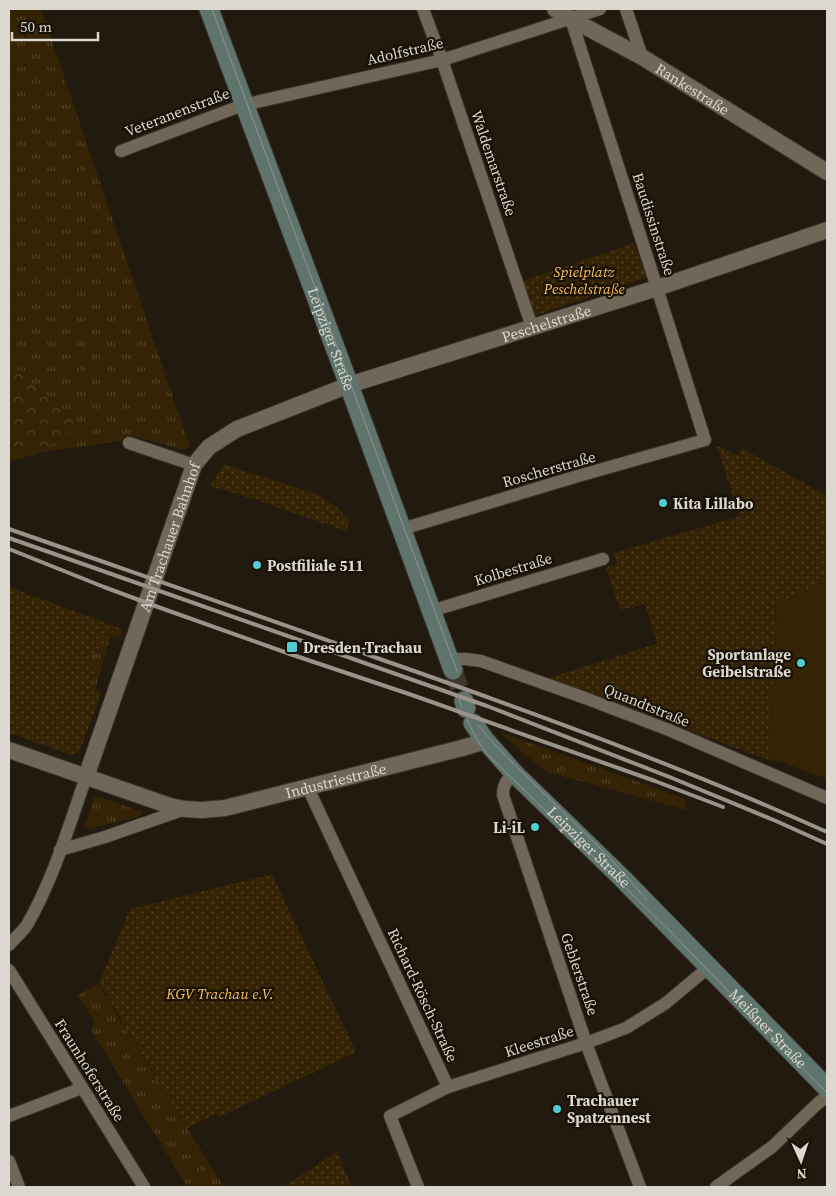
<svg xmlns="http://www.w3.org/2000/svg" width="836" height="1196" font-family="'Source Serif 4',serif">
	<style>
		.grass { fill: url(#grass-tufts) }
		.forest { fill: url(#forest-crowns) }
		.park { fill: url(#park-dots) }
		.pitch { fill: #342304 }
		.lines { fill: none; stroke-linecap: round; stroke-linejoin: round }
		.secondary-tunnel { stroke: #3e362b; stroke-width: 19; stroke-dasharray: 19 9; stroke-linecap: butt }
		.minor-casing { stroke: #39332e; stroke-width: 14 }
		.tertiary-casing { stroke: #39332e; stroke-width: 18 }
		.secondary-casing { stroke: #39332e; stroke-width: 21 }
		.minor { stroke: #716759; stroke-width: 12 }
		.tertiary { stroke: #716759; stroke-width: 16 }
		.secondary { stroke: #5e746c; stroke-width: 19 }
		.tram { stroke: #99938a; stroke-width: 1 }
		.rail { stroke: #99938a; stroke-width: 4 }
		.poi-dot { fill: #51ccd4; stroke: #181106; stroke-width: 2 }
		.labels { text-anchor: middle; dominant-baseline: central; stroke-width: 4.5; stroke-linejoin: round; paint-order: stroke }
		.street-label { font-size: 15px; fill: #dcd7cf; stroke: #181106 }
		.park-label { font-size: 15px; font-style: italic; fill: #f8be5f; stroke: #181106 }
		.poi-label { font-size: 15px; font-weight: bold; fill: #dcd7cf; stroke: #181106; text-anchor: start }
	</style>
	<defs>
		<pattern id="grass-tufts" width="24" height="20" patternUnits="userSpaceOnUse" patternTransform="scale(1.25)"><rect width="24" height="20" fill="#342304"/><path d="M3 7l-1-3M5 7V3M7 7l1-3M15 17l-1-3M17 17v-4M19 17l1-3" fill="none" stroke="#514228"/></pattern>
		<pattern id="forest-crowns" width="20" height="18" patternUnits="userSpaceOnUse" patternTransform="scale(1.25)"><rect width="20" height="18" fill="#342304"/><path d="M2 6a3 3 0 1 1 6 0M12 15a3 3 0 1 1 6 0" fill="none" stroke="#514228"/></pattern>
		<pattern id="park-dots" width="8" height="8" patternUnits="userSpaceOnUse" patternTransform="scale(1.25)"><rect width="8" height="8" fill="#342304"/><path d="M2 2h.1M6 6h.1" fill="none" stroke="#514228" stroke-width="1.8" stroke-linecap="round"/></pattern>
	</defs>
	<rect width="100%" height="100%" fill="#221a0e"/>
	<!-- grass -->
	<path class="grass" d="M9,9H41L190,447L183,450L134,436L127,440L43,452L9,462Z
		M110,631L121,635L119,637L111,635L95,689L101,692V694L92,691L87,659L104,646Z
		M500,732L685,799L686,810L547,772L525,755Z
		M99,797L142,812L141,816L89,829L84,828L94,798Z
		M98,984L224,1187H187L92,1031L94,1021L78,995Z"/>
	<!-- forest -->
	<path class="forest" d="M9,367L19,371L77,422L62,442L9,456Z"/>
	<!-- park -->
	<path class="park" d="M634,243L646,277L534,316L522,281Z
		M717,447H721L738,456L742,448L827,496V580L775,606L778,643L773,683L768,760L548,678L657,644L645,604L620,610L606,568L617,564L613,553L740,516Z
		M224,464L316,494L338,508L350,521L346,531L244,496L210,486Z
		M9,587L122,629L121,635L110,631L105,646L87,659L97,672L92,691L101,694L79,753L72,755L9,733Z
		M272,874L356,1052L219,1117L216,1114L187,1128L99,983L130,909Z
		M337,1152L352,1187H283Z"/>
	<!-- pitch -->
	<path class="pitch" d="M827,580V779L781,762L768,760L773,683L778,643L775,606Z"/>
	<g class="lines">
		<!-- secondary-tunnel -->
		<path class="secondary-tunnel" d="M453,670L464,701"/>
		<!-- minor casing -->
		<g class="minor-casing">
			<path id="minor" d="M423,9L442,60L532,327
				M626,9L642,57
				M121,151L243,105L442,60L600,9
				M129,443L194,465
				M402,529L578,476L705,440L657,288L571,19
				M431,611L603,559
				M449,659H465L481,661L585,698L669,730L827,798
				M514,773C507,780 503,784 503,795L586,1043L640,1187
				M308,788L448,1087
				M60,850L105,837L185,809
				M9,945C15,938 22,932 27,925C53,880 69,826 86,777
				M9,970L144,1187
				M9,1116L82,1088
				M9,1161L19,1187
				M418,1187L390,1116L448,1087L586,1043L626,1028L666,1003L709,967
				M716,1187L772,1147L817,1104L827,1096"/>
		</g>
		<!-- tertiary casing -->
		<g class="tertiary-casing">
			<g id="tertiary">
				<path id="s1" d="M555,9L571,19L642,57L827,172"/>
				<path id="s2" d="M9,750L170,806L185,809L202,810L225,808L462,748L479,743L484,739"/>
				<path id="s3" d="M86,777L194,465L209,447L237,429L349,385L657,288L827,230"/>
			</g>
		</g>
		<!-- secondary casing -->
		<g class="secondary-casing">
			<g id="secondary">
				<path id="s4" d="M209,9L349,385L453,670"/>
				<path d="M464,701L466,708"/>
				<path id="s5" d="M473,723L484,739L514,773L621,877L827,1088"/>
			</g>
		</g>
		<!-- minor -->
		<use href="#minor" class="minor"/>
		<!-- tertiary -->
		<use href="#tertiary" class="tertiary"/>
		<!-- secondary -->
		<use href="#secondary" class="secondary"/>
		<!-- tram -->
		<path class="tram" d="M212,9L457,671
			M459,699L462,707
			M467,720L479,743L490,757L668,929L827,1093
			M478,725L487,736L507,757L609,857L647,900"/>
		<!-- rail -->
		<path class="rail" d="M9,529C132,572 255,614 377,658C529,711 680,766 827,832
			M9,538L487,706L672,778L776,821L827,844
			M9,549L104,587L158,607L290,654L409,694L655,781L723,807"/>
	</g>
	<!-- markers -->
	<g class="poi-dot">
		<circle cx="663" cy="503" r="5"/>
		<circle cx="257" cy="565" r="5"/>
		<rect x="286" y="641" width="12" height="12" rx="2.5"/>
		<circle cx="801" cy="663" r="5"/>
		<circle cx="535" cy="827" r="5"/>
		<circle cx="557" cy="1109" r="5"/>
	</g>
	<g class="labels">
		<!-- street labels -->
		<g class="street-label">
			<text transform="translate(405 51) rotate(-13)">Adolfstraße</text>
			<text stroke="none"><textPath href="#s1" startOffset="159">Rankestraße</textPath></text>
			<text transform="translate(177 112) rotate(-21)">Veteranenstraße</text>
			<text transform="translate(494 163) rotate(71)">Waldemarstraße</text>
			<text transform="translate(654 224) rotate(72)">Baudissinstraße</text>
			<text stroke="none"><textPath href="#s3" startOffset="714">Peschelstraße</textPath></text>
			<text stroke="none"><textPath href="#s4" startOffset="352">Leipziger Straße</textPath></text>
			<text transform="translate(549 469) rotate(-16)">Roscherstraße</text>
			<text stroke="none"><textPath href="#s3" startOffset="254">Am Trachauer Bahnhof</textPath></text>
			<text transform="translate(513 569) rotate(-17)">Kolbestraße</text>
			<text transform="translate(647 705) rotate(22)">Quandtstraße</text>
			<text stroke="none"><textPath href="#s2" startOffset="340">Industriestraße</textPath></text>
			<text stroke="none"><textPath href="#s5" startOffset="170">Leipziger Straße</textPath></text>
			<text transform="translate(580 974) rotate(71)">Geblerstraße</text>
			<text transform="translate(423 995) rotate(65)">Richard-Rösch-Straße</text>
			<text stroke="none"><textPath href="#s5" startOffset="425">Meißner Straße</textPath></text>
			<text transform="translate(539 1041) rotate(-18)">Kleestraße</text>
			<text transform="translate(90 1070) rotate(58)">Fraunhoferstraße</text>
		</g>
		<!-- park labels -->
		<g class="park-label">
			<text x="584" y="271">Spielplatz<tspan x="584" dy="17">Peschelstraße</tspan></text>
			<text x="220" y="993">KGV Trachau e.V.</text>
		</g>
		<!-- poi labels -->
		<g class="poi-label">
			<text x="673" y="503">Kita Lillabo</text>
			<text x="267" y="565">Postfiliale 511</text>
			<text x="303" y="647">Dresden-Trachau</text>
			<text x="791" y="654" text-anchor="end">Sportanlage<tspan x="791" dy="17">Geibelstraße</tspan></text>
			<text x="525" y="827" text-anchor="end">Li-iL</text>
			<text x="567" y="1100">Trachauer<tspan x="567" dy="17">Spatzennest</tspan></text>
		</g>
	</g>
	<!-- border -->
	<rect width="836" height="1196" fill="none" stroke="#dcd7cf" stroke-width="20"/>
	<!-- north arrow -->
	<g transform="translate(801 1161) rotate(177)" stroke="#181106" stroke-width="4" paint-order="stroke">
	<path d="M0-4L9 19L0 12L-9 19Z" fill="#dcd7cf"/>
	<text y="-8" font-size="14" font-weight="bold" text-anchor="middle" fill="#dcd7cf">N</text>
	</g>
	<!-- scale -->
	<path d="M12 32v8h86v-8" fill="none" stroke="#dcd7cf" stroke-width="2.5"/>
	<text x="20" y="32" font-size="15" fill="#dcd7cf" stroke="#181106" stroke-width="4" paint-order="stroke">50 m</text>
</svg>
